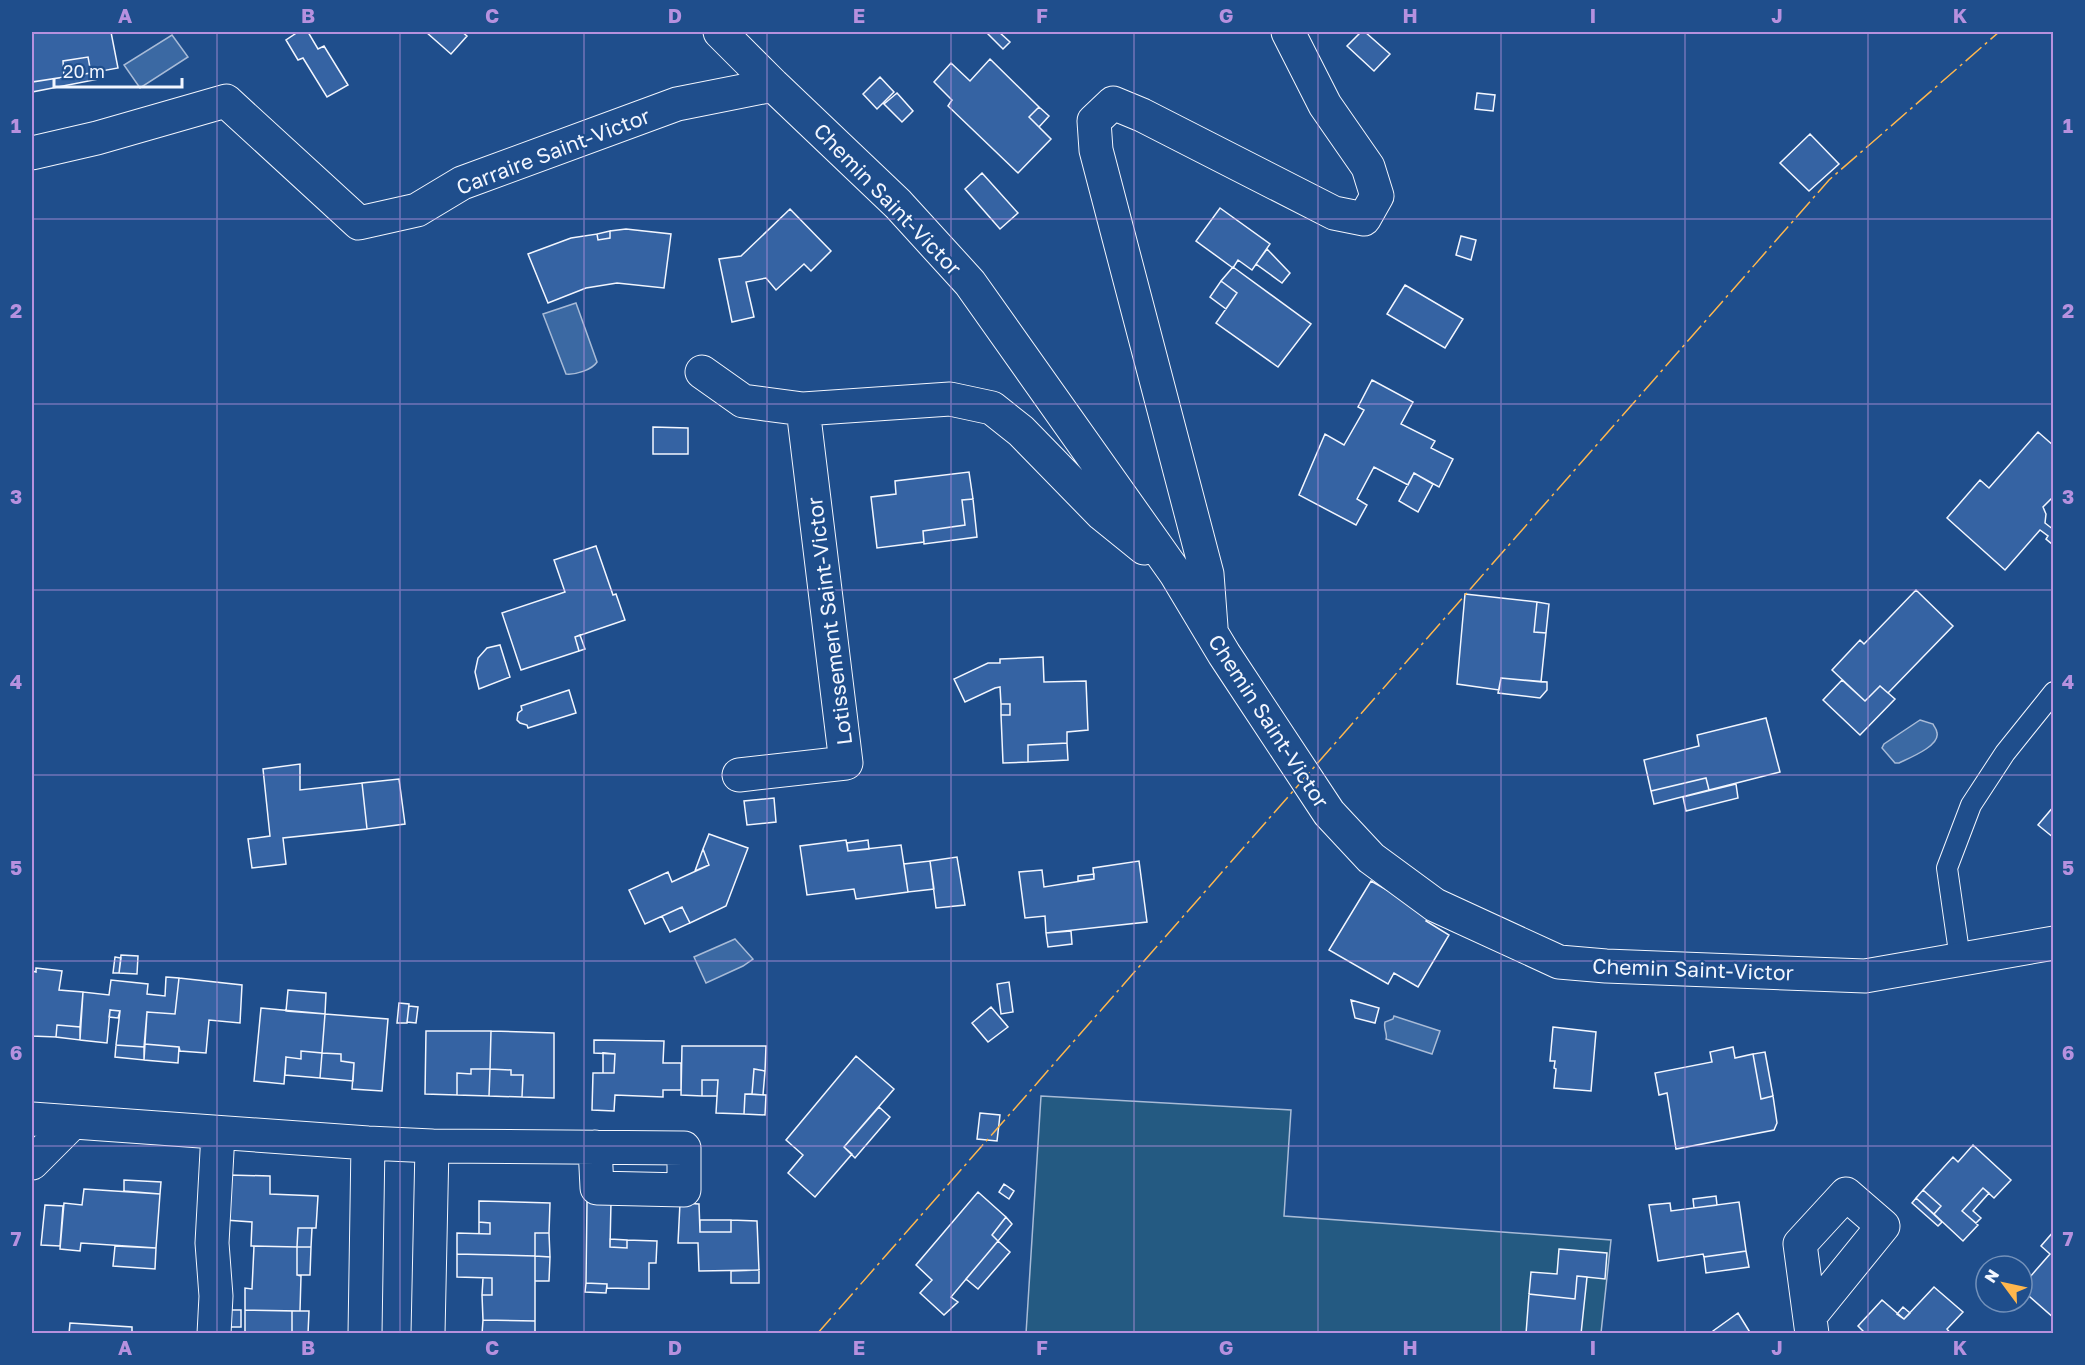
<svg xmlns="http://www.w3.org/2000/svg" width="2085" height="1365" font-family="'Golos Text',sans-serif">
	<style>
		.green { fill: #245a82; stroke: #a8bbd7; stroke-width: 1.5 }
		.water { fill: #3b69a3; stroke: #a8bbd7; stroke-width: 1.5 }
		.building { fill: #3563a3; stroke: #f2f6ff; stroke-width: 1.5 }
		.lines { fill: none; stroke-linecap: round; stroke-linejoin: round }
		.lane-casing { stroke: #f2f6ff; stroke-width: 22 }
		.street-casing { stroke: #f2f6ff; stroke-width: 35 }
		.lane { stroke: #1f4e8c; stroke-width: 20 }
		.street { stroke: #1f4e8c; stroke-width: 33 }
		.power { stroke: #ffb74d; stroke-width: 1.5; stroke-dasharray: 21 4.5 3 4.5; stroke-linecap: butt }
		.grid { fill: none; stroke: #b691df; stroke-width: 1.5; stroke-opacity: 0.55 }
		.labels { text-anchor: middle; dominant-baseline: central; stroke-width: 4.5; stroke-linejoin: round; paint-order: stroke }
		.street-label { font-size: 21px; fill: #f2f6ff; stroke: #1f4e8c }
		.neatline { fill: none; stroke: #b691df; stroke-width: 2 }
		.grid-label { font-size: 20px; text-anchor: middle; font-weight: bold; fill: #b691df }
	</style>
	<rect width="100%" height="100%" fill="#1f4e8c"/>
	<!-- green -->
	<path class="green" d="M1041,1096L1291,1110L1284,1216L1611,1240L1601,1333L1026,1334Z"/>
	<!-- water -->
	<path class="water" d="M172,35L188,57L140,88L124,65Z
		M576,303L597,362C592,370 575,375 566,374L543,314Z
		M1920,720L1933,724C1934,727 1937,729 1937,733C1940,746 1909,758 1899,763H1895L1882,748L1884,744Z
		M735,939L753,959L743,966L706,983L694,957Z
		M1394,1016L1440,1031L1432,1054L1386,1039C1388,1034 1383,1029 1385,1022L1393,1019Z"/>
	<!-- building -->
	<path class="building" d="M32,32H111L118,68L91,73L88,57L63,61L64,77L32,82Z
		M298,32H308L318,49L324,46L348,85L327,97L303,58L298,60L286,40Z
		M426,32H462L467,36L451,54Z
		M986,32H999L1010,42L1003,49Z
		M1361,32H1365L1390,54L1374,71L1347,46Z
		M88,57L91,73L64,77L63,61Z
		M990,59L1039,107L1029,117L1051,139L1018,173L948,106L952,100L934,82L951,63L970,81Z
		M98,72L99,79L32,92V82Z
		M880,77L894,92L877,109L863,94Z
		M897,93L913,111L902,122L884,104Z
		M1477,93L1495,95L1493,111L1475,109Z
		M1039,107L1049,116L1039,127L1029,117Z
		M1810,134L1839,164L1809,191L1780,163Z
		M982,173L1018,213L1000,229L965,189Z
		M1220,208L1270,244L1252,270L1238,260L1233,268L1196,241Z
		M790,209L831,251L811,271L804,264L776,290L766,278L746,282L754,317L732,322L719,259L741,256Z
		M626,229L671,234L664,288L617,283L586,288L548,303L528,254L571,238L597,234L598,240L610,238V231Z
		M610,231V238L598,240L597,234Z
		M1461,236L1476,240L1471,260L1456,255Z
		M1267,249L1290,273L1282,283L1256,264Z
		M1233,267L1311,324L1278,367L1216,323L1237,293L1221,281Z
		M1221,281L1237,293L1226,309L1210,297Z
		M1405,285L1463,319L1445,348L1387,314Z
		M1372,380L1413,402L1401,424L1435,441L1431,448L1453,459L1439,487L1414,473L1408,485L1374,467L1357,499L1367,505L1356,525L1299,495L1325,434L1344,445L1364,410L1358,407Z
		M653,427L688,428V454H653Z
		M2038,432L2054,446V496L2043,507L2046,514L2045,523L2054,530V543L2052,544L2046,539L2048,536L2040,530L2005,570L1947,518L1980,480L1989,488Z
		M969,472L973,499L962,500L965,525L923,531L924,542L877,548L871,497L896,494L895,481Z
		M1414,473L1433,484L1418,512L1399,501Z
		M973,499L977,537L924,544L923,531L965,525L962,500Z
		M596,546L613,595L616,594L625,620L575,637L579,651L521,670L502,613L565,592L554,560Z
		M1916,590L1953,626L1888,693L1880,686L1865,701L1832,670L1860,640L1864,644Z
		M1465,594L1537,602L1534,632L1546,633L1541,682L1501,678L1499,690L1457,684Z
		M1537,602L1549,604L1546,633L1534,632Z
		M580,635L585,649L579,651L575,637Z
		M500,645L510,677L479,689L475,672L478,658L487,648Z
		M1043,657L1044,682L1086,681L1088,730L1067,732V743L1028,745V762L1003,763L1001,715H1010V704H1001L1000,687L995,688L965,702L954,679L988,663H1000V659Z
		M1501,678L1547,682V690L1540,698L1498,693Z
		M1842,680L1865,701L1880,686L1895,699L1860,735L1823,700Z
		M569,690L576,713L528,728L527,725L520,723L517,720L518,713L522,710L521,706Z
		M1001,704H1010V715H1001Z
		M1766,718L1780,772L1709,790L1706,778L1651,791L1644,760L1699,746L1697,735Z
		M1067,743L1068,760L1028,762V745Z
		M300,764V790L362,783L367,829L283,838L286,864L252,868L248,839L270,836L263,769Z
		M1706,778L1709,790L1654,804L1651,791Z
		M399,779L405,824L367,829L362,783Z
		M1736,784L1738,798L1686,811L1683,797Z
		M774,798L776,822L747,825L744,801Z
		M2054,806V838L2038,825Z
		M709,834L748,848L726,906L690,923L682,907L645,924L629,890L668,872L672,882L709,865L703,849Z
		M846,840L848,851L901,845L908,892L856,899L854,889L807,895L800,846Z
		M868,840L869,849L848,851L847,843Z
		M703,849L709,865L695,871Z
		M957,857L965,905L936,908L930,861Z
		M930,861L934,889L908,892L904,864Z
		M1139,861L1147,922L1046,933L1045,916L1025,918L1019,872L1042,870L1044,887L1094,879L1093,868Z
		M1094,874V879L1078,881V876Z
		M1371,881L1430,914L1426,921L1449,935L1418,987L1394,973L1388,984L1329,950Z
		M682,907L690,923L670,932L662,916Z
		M1071,931L1072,944L1048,947L1046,933Z
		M121,955L138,956L137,974L119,973Z
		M115,957L121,958L119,973H113Z
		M36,968L62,971L59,990L83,992L80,1027L57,1025L56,1037L32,1036V971L36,972Z
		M166,977L179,978L175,1014L147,1012L144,1047L116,1045L120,1011L110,1010L107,1043L80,1040L83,992L109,995L111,980L148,984L147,994L165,996Z
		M179,978L242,985L240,1023L209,1020L206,1053L180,1051L179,1047L145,1044L147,1012L175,1014Z
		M1009,982L1013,1012L1001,1014L997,984Z
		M288,990L326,993L325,1014L286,1011Z
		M1351,1000L1379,1008L1375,1023L1355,1018Z
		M399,1003L409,1004L407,1023H397Z
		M409,1006L418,1007L416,1023L407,1022Z
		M991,1007L1008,1027L988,1042L972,1023Z
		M261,1008L325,1014L322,1053L301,1051V1059L286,1057L284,1084L254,1081Z
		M110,1010L120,1011L118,1018L109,1017Z
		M325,1014L388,1019L382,1091L352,1089L354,1063L341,1061V1054L322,1053Z
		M57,1025L80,1027V1040L56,1037Z
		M1553,1027L1596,1032L1591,1091L1554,1088L1556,1069L1554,1068L1555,1061H1550Z
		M426,1031H491L490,1069H471V1074L457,1073V1095L425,1094Z
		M491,1031L554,1033V1098L522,1097L523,1075H511V1070L490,1069Z
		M594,1040L664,1041L663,1063H681V1090H663V1097L615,1095L614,1111L592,1110L593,1073H614L615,1054L594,1053Z
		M145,1044L179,1047L178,1063L144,1060Z
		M116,1045L144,1047V1060L115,1057Z
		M682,1046H766L765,1071L754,1069L752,1094H745L744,1114L716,1113L718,1080H702V1096L681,1095Z
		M1733,1047L1735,1058L1753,1054L1761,1099L1773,1096L1777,1123L1774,1130L1676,1149L1667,1093L1659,1095L1655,1073L1712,1062L1710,1052Z
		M301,1051L322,1053L320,1078L285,1075L286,1057L301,1059Z
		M1765,1052L1773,1096L1761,1099L1753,1054Z
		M322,1053L341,1054V1061L354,1063L353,1081L320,1078Z
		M603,1053L615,1054L614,1073H603Z
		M856,1056L894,1089L844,1147L852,1154L815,1197L788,1173L803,1155L786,1140Z
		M471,1069H490L489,1096L457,1095V1073L471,1074Z
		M490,1069L511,1070V1075H523L522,1097L489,1096Z
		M754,1069L765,1071L763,1095L752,1094Z
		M702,1080H718L717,1096H702Z
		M745,1094L766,1095L765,1115L744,1114Z
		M879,1107L890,1117L855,1158L844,1147Z
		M980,1113L1000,1115L997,1141L977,1139Z
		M1973,1145L2011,1180L1994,1198L1983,1188L1962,1211L1978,1225L1963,1241L1934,1214L1941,1206L1923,1190L1953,1157L1958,1162Z
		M229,1175L270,1176V1194L318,1196L316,1228H298L297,1247L251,1246L252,1222L225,1220Z
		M124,1180L161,1182L160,1194L124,1191Z
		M1004,1184L1014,1191L1009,1199L999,1192Z
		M1983,1188L1989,1193L1973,1211L1981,1218L1976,1223L1962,1211Z
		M84,1189L160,1194L156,1248L81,1243L80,1251L60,1249L64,1203L82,1205Z
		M1923,1190L1941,1206L1934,1214L1916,1198Z
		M978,1192L1006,1217L992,1235L998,1241L951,1297L958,1302L944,1315L920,1293L932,1280L916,1265Z
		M1716,1196L1717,1205L1694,1208L1693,1199Z
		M1916,1198L1942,1222L1938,1226L1912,1203Z
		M479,1201L550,1203L549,1233H535V1256L457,1254V1233L490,1234V1223L479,1222Z
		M587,1202H611L610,1247L627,1248V1240L657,1241L656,1263H649V1289L607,1288V1284L586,1283Z
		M1739,1202L1746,1251L1704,1257L1703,1254L1658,1261L1649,1205L1670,1203L1671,1211Z
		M680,1203L699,1204L700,1232H731V1220L757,1221L759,1270L699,1271L698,1243H678Z
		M45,1205L63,1206L60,1246L41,1245Z
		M1006,1217L1012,1224L998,1241L992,1235Z
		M700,1220H731V1232H700Z
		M479,1222L490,1223V1234H479Z
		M298,1228H312L311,1247H297Z
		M2054,1231V1318L2022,1290V1286L2050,1254L2041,1246Z
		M535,1233H549L550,1257L535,1256Z
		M610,1239L627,1240V1248L610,1247Z
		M998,1241L1010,1252L978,1289L966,1279Z
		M115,1246L156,1248L155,1269L113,1266Z
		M254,1246L297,1247V1275L301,1276L300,1311L245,1310V1288L252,1289Z
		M297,1247H311L310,1275H297Z
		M1559,1249L1607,1253L1605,1279L1577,1276L1575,1299L1529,1294L1531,1272L1557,1274Z
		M1746,1251L1749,1267L1706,1273L1704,1257Z
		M457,1254L535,1256V1321L483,1320L482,1295H492V1278L457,1277Z
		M535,1256L550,1257L549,1281H535Z
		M759,1270V1283H731V1271Z
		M1577,1276L1587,1277L1581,1334H1526L1529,1294L1575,1299Z
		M483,1278H492V1295H482Z
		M586,1283L607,1284L606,1293L585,1292Z
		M1934,1287L1963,1312L1947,1329L1951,1334H1866L1858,1326L1882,1300L1904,1319Z
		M1903,1307L1910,1313L1904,1319L1897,1314Z
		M229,1310H241V1327H229Z
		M245,1310L292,1311V1334H245Z
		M292,1311H309L308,1334H292Z
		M1738,1313L1751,1334H1714L1713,1331Z
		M483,1320L535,1321V1334H482Z
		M70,1323L132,1327V1334H69Z"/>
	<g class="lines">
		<!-- lane casing -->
		<g class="lane-casing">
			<path id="lane" d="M1960,959L1947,868L1971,805L2005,753L2054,692"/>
		</g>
		<!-- street casing -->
		<g class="street-casing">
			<path id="street" d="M720,32L773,85L898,204L970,283L1176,574L1224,654L1329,813L1371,858L1435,905L1559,962L1606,966L1865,976L2054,943
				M32,153L97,138L226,101L359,223L417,210L462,183L677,104L773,85
				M702,372L743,401L803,409
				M1211,627L1207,574L1096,150L1094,121L1113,103L1142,115L1334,213L1364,219L1377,196L1368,167L1325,105L1288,32
				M739,775L846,763L803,409L950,399L992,408L1021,431L1102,514L1144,548
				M32,1119L368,1143L432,1146
				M32,1163L73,1122
				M1810,1316L1883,1226L1846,1194L1800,1244L1812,1334
				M214,1334L216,1296L212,1243L218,1133
				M365,1334L368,1143
				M428,1334L432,1146L684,1148V1190L597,1188L595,1147"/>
		</g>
		<!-- lane -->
		<use href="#lane" class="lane"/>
		<!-- street -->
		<use href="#street" class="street"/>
		<!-- power -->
		<path class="power" d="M817,1334L1829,180L1999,32"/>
	</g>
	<!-- grid -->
	<path class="grid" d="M217,32V1334M400,32V1334M584,32V1334M767,32V1334M951,32V1334M1134,32V1334M1318,32V1334M1501,32V1334M1685,32V1334M1868,32V1334M32,219H2054M32,404H2054M32,590H2054M32,775H2054M32,961H2054M32,1146H2054"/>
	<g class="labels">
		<!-- street labels -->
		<g class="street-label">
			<text transform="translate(553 151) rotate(-21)">Carraire Saint-Victor</text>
			<text transform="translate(888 199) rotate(46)">Chemin Saint-Victor</text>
			<text transform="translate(829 621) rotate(-97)">Lotissement Saint-Victor</text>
			<text transform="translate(1269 721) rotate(57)">Chemin Saint-Victor</text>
			<text transform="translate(1693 969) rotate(2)">Chemin Saint-Victor</text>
		</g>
	</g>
	<!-- border -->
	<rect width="2085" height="1365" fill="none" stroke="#1f4e8c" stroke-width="66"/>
	<!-- north arrow -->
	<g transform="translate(2004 1284) rotate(303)"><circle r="28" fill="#1f4e8c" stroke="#7391ba" stroke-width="1.5"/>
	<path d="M0-4.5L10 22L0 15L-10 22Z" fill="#ffb74d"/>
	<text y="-9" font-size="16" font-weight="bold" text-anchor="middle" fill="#f2f6ff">N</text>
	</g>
	<!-- scale -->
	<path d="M54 78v9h128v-9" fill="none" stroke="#f2f6ff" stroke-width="3"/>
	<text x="63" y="78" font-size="18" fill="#f2f6ff" stroke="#1f4e8c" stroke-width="4.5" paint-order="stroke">20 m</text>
	<rect x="33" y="33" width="2019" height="1299" class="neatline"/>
	<g class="grid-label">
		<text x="125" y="23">A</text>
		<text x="308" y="23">B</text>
		<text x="492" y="23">C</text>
		<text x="675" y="23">D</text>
		<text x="859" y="23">E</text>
		<text x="1042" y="23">F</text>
		<text x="1226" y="23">G</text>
		<text x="1410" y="23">H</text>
		<text x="1593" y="23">I</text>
		<text x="1777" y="23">J</text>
		<text x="1960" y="23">K</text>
		<text x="16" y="133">1</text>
		<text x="2068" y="133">1</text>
		<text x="16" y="318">2</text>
		<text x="2068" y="318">2</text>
		<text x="16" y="504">3</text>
		<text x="2068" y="504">3</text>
		<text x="16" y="689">4</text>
		<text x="2068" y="689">4</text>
		<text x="16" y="875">5</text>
		<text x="2068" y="875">5</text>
		<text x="16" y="1060">6</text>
		<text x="2068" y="1060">6</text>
		<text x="16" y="1246">7</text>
		<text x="2068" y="1246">7</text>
		<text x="125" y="1355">A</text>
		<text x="308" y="1355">B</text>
		<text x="492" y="1355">C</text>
		<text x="675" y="1355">D</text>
		<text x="859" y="1355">E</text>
		<text x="1042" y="1355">F</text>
		<text x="1226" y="1355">G</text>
		<text x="1410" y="1355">H</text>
		<text x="1593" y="1355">I</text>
		<text x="1777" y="1355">J</text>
		<text x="1960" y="1355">K</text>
	</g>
</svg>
